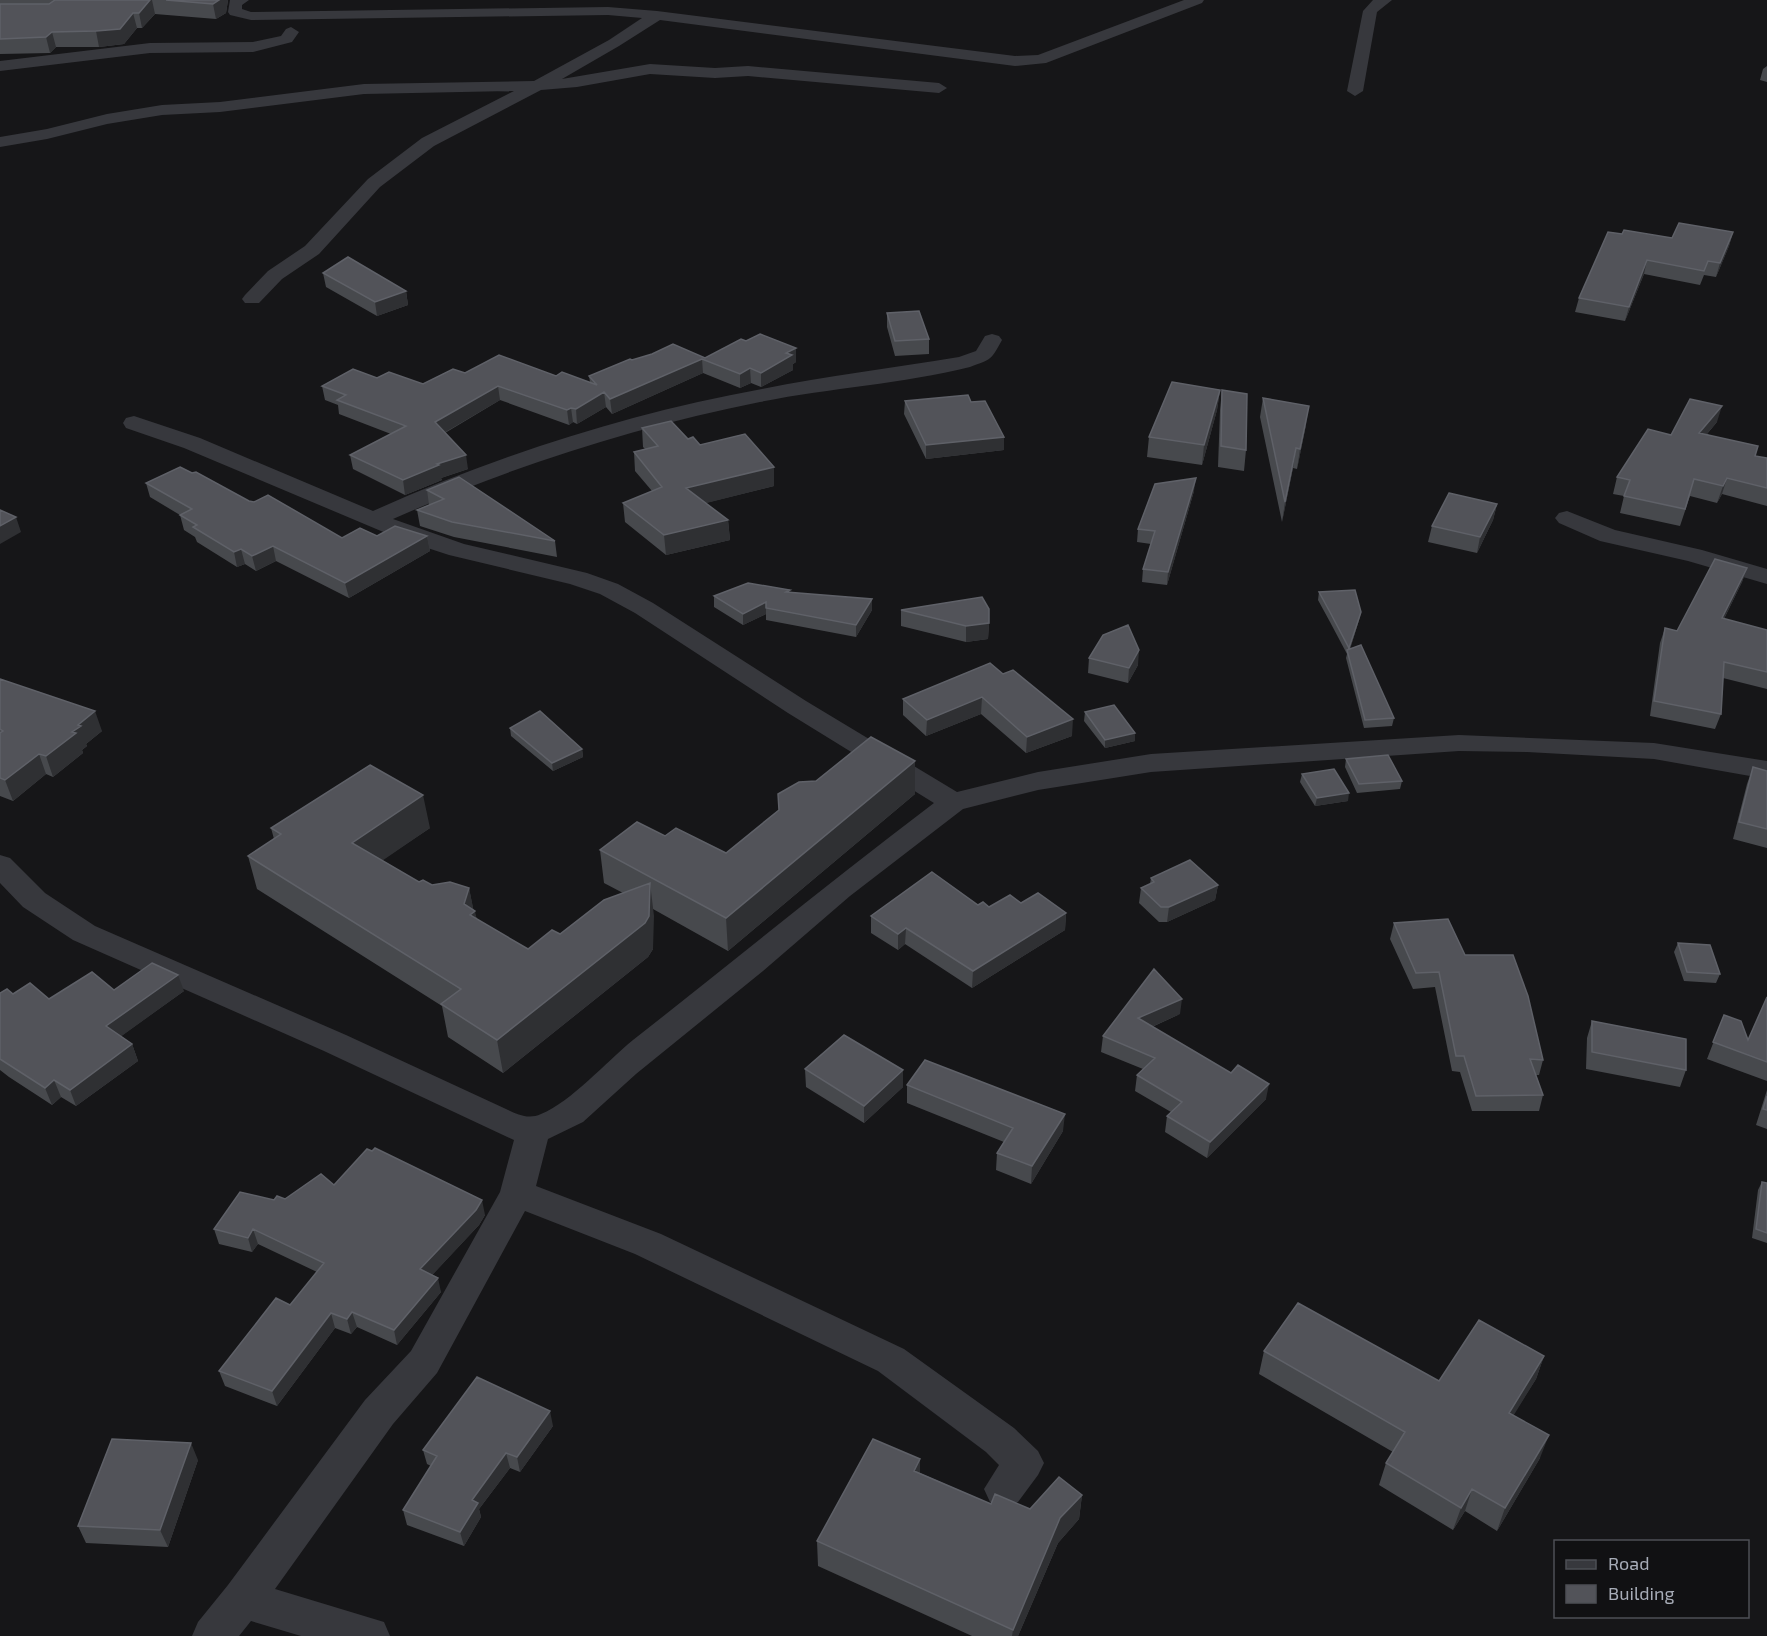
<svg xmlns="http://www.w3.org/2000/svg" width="1767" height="1636" font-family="'Exo 2',sans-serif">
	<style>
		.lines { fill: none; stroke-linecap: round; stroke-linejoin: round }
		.street { fill: #37383d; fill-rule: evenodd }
		.wall { fill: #47494d }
		.shaded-wall { fill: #2f3033 }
		.building { fill: #525359; stroke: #5f6168; stroke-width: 1.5 }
	</style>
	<rect width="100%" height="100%" fill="#161618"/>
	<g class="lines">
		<!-- street -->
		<path class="street" d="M230,0H249L242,5V9L251,12L608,7L657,11L1015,56L1038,55L1184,0H1204L1202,3L1046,63L1015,66L660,20L619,46L562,79L650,64L715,68L748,66L939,83L947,88L939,93L748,76L715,78L650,74L577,87L541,90L434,146L380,187L319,254L282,279L259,303H245L242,299L245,295L268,271L305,246L368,179L422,138L514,91L364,94L220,112L162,115L107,124L47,139L0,147V137L47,129L107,114L162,105L220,102L364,84L534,81L609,40L642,18L608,15L251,20L230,15L228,12Z
			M1373,0H1392L1377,12L1363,91L1355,96L1347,91L1363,11Z
			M291,27L299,32L292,42L253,52L150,53L0,71V61L150,43L253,42L281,36L286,29Z
			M992,334L999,336L1002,340C991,360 992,359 970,367C902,384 829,388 760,402C634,427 510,467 393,519L464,544L587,573L618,584L653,603L806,701L957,792L1038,772L1151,754L1459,735L1654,743L1767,761V779L1654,759L1527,752L1459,751L1151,772L1038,790L963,809L850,896L763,971L636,1074L583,1122L548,1139L536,1186L661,1234L904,1349L1014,1428L1038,1451L1044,1463L1038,1475L1018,1502L1004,1507L990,1502L984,1489L999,1465L986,1452L878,1371L635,1254L525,1211L437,1373L393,1424L275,1589L384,1622L390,1636H301L251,1621L239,1636H192L198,1622L228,1585L365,1400L411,1351L500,1192L514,1140L324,1051L73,940L23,907L0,883V855L10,858L45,893L95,926L346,1035L506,1109C517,1114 528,1120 541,1114C571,1102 606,1062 633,1040C734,961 832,880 934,803L788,713L635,613L600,594L570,584L449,555L400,539L184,448L126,428L123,423L126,418L134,416L200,438L373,511C496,456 629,413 762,389C827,376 893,368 959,357L976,351L985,336Z
			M1567,511L1615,530L1702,550L1767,569V584L1688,561L1600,541L1559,523L1555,518L1559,513Z"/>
	</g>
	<!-- wall -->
	<path class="wall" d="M0,0H228L226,13L216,19L155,14L142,28H137L124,44L99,47H56L50,53L0,54Z
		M1767,66V82L1760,80L1763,69Z
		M1733,232L1729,246L1716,277L1704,275L1700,285L1644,274L1625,321L1575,312L1579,298L1622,234L1672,238Z
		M323,273L406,291L408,305L377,316L326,287Z
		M887,313L929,339V354L895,356L887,327Z
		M746,341L796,348V362L793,364V370L761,387L751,383L740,388L703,373L612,414L606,407L577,424L573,422L569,425L500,400L445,433L468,469L441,478L442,480L405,495L353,469L350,455L391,434L339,414L338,405L325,400L322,386L377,378L423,384L465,373L556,376L590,382L589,376L632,360L705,358Z
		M1220,390L1217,410L1202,465L1147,457L1149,437Z
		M1222,390L1246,450L1244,471L1218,467L1220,410Z
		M1263,398L1306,425L1297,469L1293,468L1282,522L1260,417Z
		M905,401L971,402L1004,450L926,459L904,414Z
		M1717,422L1707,434L1755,456L1767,458V506L1722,494L1717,503L1690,496L1680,526L1620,513L1624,496L1613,494L1617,477L1671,435Z
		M642,428L688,439L774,486L705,503L728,520L730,540L666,555L625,522L623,503L652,491L635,471L634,452L645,449L643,447Z
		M192,473L249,501L342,538L377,536H427L430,551L349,598L276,561L256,571L245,564L237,567L197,542L195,537L184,530L180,515L150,497L146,483Z
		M427,490L555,541L557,557L454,537L420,526L417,510L429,505Z
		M1194,491L1167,585L1142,582L1143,569L1151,544L1137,542L1138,529Z
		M1497,504L1493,520L1477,553L1428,542L1432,526Z
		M1747,568L1742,582L1724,619L1767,630V689L1723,678L1721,714L1715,729L1650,716L1660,643L1665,628L1677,631Z
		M790,592L872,610L856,637L766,620V614L743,625L714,607V596Z
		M1319,592L1361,612L1359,620L1350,649L1394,718L1392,726L1364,728L1346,658L1347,654L1330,622L1318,600Z
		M901,610L989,623L988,639L966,642L901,626Z
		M1089,658L1138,665L1128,683L1088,673Z
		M990,663L1072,736L1026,753L981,714L926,736L903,715V699Z
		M0,679L102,731L86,744L87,746L82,750L83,753L53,777L46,774L13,801L0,796Z
		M1085,712L1135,741L1105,748L1084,721Z
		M510,728L582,749L583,757L553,771L511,736Z
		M1346,759L1402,781L1400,789L1357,793L1345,767Z
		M1753,767L1767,771V848L1733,839L1747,784Z
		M1302,774L1348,801L1315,806L1300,782Z
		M778,794H915L728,951L653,909V949L648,957L503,1073L448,1037L442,1006L257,889L248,856L274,839L271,828H430L382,860L419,882L432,885L469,888L473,909L477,919L528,949L560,934L623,893L604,883L600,850L665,836L726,853L779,811Z
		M1151,878L1218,885L1215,900L1167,922H1159L1139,903L1141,888L1150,884Z
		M1021,903L1066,913L1065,930L972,988L905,944L898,950L871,933V916L978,905L989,907Z
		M1394,923L1465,955L1543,1060L1539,1075H1536L1543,1095L1539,1111H1472L1460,1072L1452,1071L1435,987L1413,989L1390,939Z
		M1678,943L1720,974L1716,983L1684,981L1674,952Z
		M114,990L184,991L121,1036L132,1044L138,1061L76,1106L61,1097L52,1105L9,1077L0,1070V993L13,994L49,999Z
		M1767,997V1081L1707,1059L1724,1015L1748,1040Z
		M1180,1014L1152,1027L1266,1099L1207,1158L1165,1132L1167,1116L1171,1112L1135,1091L1137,1075L1143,1069L1101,1052L1103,1036Z
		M1592,1021L1686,1070L1680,1087L1586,1069L1587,1038Z
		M805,1069L903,1087L864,1123L806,1087Z
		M907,1085L1063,1131L1031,1184L996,1170L997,1153L1004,1142L907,1103Z
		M1767,1090V1129L1756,1125Z
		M1762,1182L1767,1183V1243L1752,1238L1758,1190Z
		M334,1185L485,1215L479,1225L432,1275L441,1292L397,1345L357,1327L351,1334L335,1328L277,1406L225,1386L219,1371L290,1305L317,1272L258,1244L252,1252L219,1244L214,1229L274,1200L285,1199Z
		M1264,1351L1439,1381L1544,1356L1536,1379L1513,1415L1540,1458L1497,1531L1465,1511L1453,1530L1379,1485L1386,1463L1393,1452L1259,1374Z
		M553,1426L520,1472L510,1468L479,1509L481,1517L464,1546L407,1525L403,1510L431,1466L427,1464L423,1450Z
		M198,1460L168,1547L86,1543L78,1526Z
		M920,1473L991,1504L1030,1509L1082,1495L1079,1519L1058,1543L1018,1636H972L818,1566L817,1541Z"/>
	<!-- shaded-wall -->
	<path class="shaded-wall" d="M150,0H152L155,14L142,28L139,13Z
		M219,0H228L226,13L216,19L213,4Z
		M133,13L137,28L124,44L99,47L96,31Z
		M52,32L56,47L50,53L46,37Z
		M1733,232L1729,246L1716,277L1720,263Z
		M1647,260L1644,274L1625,321L1629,307Z
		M406,291L408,305L377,316L375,302Z
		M796,348V362L793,364V370L761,387V373L786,353Z
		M702,359L703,373L612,414L610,399Z
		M750,368L751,383L740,388V374Z
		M498,386L500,400L437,437L435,422Z
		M1220,390L1217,410L1202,465L1204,445Z
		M604,392L606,407L577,424L576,409Z
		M1309,406L1306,425L1297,469L1300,449Z
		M1722,406L1717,422L1694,449L1699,433Z
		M571,408L573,422L569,425L567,410Z
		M1004,437V450L926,459V445Z
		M1296,448L1293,468L1282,522L1285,502Z
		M466,455L468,469L441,478L442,480L405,495L403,480L437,464Z
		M774,467V486L687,508L686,488Z
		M1196,478L1194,491L1167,585L1168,572Z
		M1727,478L1722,494L1717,503L1723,486Z
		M1497,504L1493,520L1477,553L1480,537Z
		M16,517L21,532L0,544V526Z
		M728,520L730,540L666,555L664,535Z
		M427,536L430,551L349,598L345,583Z
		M273,546L276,561L256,571L252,556Z
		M241,549L245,564L237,567L234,552Z
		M1747,568L1742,582L1717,633L1722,618Z
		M872,599V610L856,637V625Z
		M766,602V614L743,625V614Z
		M1361,612L1359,620L1348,656L1349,648Z
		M989,623L988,639L966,642V626Z
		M1139,650L1138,665L1128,683L1129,668Z
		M982,697L981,714L926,736L927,720Z
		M95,711L102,731L86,744L87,746L82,750L83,753L53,777L46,756L78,725Z
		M1073,719L1072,736L1026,753L1027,737Z
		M1135,733V741L1105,748V740Z
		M582,749L583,757L553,771L552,763Z
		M39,754L46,774L13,801L5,780Z
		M915,761V794L728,951L726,918Z
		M1349,793L1348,801L1315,806L1317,798Z
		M423,795L430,828L360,876L352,843Z
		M650,883L654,916L653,949L648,957L503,1073L497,1040Z
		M1218,885L1215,900L1167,922L1169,907Z
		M469,888L474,912L475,911L481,944L464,904Z
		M1066,913L1065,930L972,988L973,971Z
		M906,928L905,944L898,950V934Z
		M178,975L184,991L112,1043L106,1026Z
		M1182,999L1180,1014L1136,1034L1138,1018Z
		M132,1044L138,1061L76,1106L70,1090Z
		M903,1070V1087L864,1123V1106Z
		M54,1080L61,1097L52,1105L45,1088Z
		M1269,1084L1266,1099L1207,1158L1210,1142Z
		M1065,1114L1063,1131L1031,1184L1032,1166Z
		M482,1200L485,1215L479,1225L424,1284L420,1269Z
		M253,1229L258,1244L252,1252L248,1238Z
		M438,1278L441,1292L397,1345L394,1330Z
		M352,1312L357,1327L351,1334L347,1319Z
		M331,1313L335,1328L277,1406L272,1391Z
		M1544,1356L1536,1379L1501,1436L1509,1413Z
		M550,1411L553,1426L520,1472L517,1457Z
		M1549,1435L1540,1458L1497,1531L1505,1508Z
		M191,1443L198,1460L168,1547L160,1530Z
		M506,1453L510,1468L479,1509L481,1517L464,1546L460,1532L472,1500Z
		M920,1459V1484L914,1471Z
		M1472,1489L1465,1511L1453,1530L1461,1508Z
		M1082,1495L1079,1519L1058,1543L1018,1636H1012L1013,1630L1060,1518Z"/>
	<!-- building -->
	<path class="building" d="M55,0H150L139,13H133L120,29L96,31L52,32L46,37L0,39V4H49Z
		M166,0H219L213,4Z
		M1679,223L1733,232L1720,263L1708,261L1704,271L1647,260L1629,307L1579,298L1608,232L1622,234L1624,230L1672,238Z
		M348,257L406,291L375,302L323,273Z
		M919,311L929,339L895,341L887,313Z
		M760,334L796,348L786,353L792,355L761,373L750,368L740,374L702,359L610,399L604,392L576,409L571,408L567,410L498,386L435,422L466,455L437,464L439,465L403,480L350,455L406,426L337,400L346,395L322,386L353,369L377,378L389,372L423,384L453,369L465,373L499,355L556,376L562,372L597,385L589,376L630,359L632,360L652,354L673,344L705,358L741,339L746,341Z
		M1172,382L1220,390L1204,445L1149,437Z
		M1222,390L1247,394L1246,450L1221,446Z
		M968,395L971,402L985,401L1004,437L926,445L905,401Z
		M1263,398L1309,406L1300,449L1296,448L1285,502Z
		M1690,399L1722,406L1699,433L1758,446L1755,456L1767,458V488L1727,478L1723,486L1694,479L1685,509L1624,496L1630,480L1617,477L1648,429L1671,435Z
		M671,421L688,439L693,437L700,445L745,434L774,467L686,488L728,520L664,535L623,503L662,487L634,452L658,446L642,428Z
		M180,467L192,473L196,472L249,501L254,502L268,495L342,538L360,528L377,536L395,526L427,536L345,583L273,546L252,556L241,549L234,552L193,527L197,525L180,515L192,509L146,483Z
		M459,477L555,541L452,522L417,510L444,499L427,490Z
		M1196,478L1168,572L1143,569L1155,531L1138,529L1155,484Z
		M1449,493L1497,504L1480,537L1432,526Z
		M0,510L16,517L0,526Z
		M1715,559L1747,568L1722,618L1767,630V672L1724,662L1721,714L1654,701L1665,628L1677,631Z
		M748,583L790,590L786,592L872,599L856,625L766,608V602L743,614L714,596Z
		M1355,590L1361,612L1349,648L1331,614L1319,592Z
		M982,597L989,609V623L966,626L901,610Z
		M1128,625L1139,650L1129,668L1089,658L1103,635Z
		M1361,645L1394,718L1365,720L1347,650Z
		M990,663L1003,674L1013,670L1073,719L1027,737L982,697L927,720L903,699Z
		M0,679L95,711L78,725L81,726L72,732L76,733L46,756L39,754L5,780L0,778V733L3,731L0,729Z
		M1114,705L1135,733L1105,740L1085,712Z
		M540,711L582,749L552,763L510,728Z
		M871,737L915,761L726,918L600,850L637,822L665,836L676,828L726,853L779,810L778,794L799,782L816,781Z
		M1388,755L1402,781L1359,784L1346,759Z
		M370,765L423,795L352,843L419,882L423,880L432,885L450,882L469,888L464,904L475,911L470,915L528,949L552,930L560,934L604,900L650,883L649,916L645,923L497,1040L441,1004L461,989L248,856L281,834L271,828Z
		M1753,767L1767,771V829L1739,822Z
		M1334,769L1349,793L1317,798L1302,774Z
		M1190,860L1218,885L1169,907H1161L1141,888L1154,882L1151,878Z
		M932,872L978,905L983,902L989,907L1010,895L1021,903L1038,893L1066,913L973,971L906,928L898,934L871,916Z
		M1448,919L1465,955H1513L1528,996L1543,1060L1530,1059L1543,1095L1476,1096L1464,1056H1456L1439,972L1416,973L1394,923Z
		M1678,943L1710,945L1720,974L1687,972Z
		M152,963L178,975L106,1026L132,1044L70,1090L54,1080L45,1088L0,1059V993L7,989L13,994L30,983L49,999L92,972L114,990Z
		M1154,969L1182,999L1138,1018L1231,1073L1238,1065L1269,1084L1210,1142L1167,1116L1182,1102L1137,1075L1155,1058L1103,1036Z
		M1767,997V1062L1713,1042L1724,1015L1741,1021L1748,1040Z
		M1592,1021L1686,1039V1070L1592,1052Z
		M844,1035L903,1070L864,1106L805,1069Z
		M925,1060L1065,1114L1032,1166L997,1153L1013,1128L907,1085Z
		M1767,1096V1110L1763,1109Z
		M375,1148L482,1200L476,1210L420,1269L438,1278L394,1330L352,1312L347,1319L331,1313L272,1391L219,1371L276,1298L290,1305L324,1263L253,1229L248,1238L214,1229L240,1192L274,1200L277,1196L285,1199L321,1174L334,1185L367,1149L372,1151Z
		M1762,1182L1767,1183V1233L1756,1229Z
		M1298,1303L1439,1381L1479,1320L1544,1356L1509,1413L1549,1435L1505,1508L1472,1489L1461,1508L1386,1463L1405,1432L1264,1351Z
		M477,1377L550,1411L517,1457L506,1453L472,1500L478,1503L460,1532L403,1510L437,1456L423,1450Z
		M112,1439L191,1443L160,1530L78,1526Z
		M873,1439L920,1459L914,1471L991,1504L995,1494L1030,1509L1059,1477L1082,1495L1060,1518L1013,1630L817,1541Z"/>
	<!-- legend -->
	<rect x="1554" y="1540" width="195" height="78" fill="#111113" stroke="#4d4f55" stroke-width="1.5"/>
	<rect x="1566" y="1560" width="30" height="9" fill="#37383d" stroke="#4d4f55" stroke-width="1.5"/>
	<text x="1608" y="1570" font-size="18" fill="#a8adb8">Road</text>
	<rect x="1566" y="1585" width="30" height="18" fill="#525359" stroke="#4d4f55" stroke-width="1.5"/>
	<text x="1608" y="1600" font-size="18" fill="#a8adb8">Building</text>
</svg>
